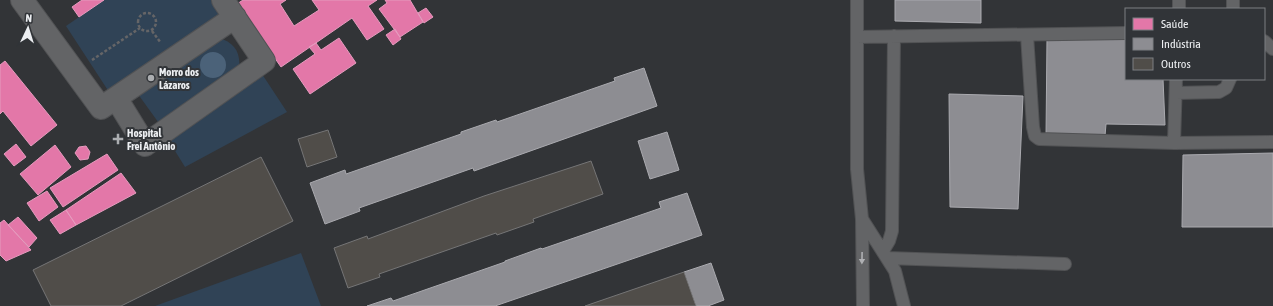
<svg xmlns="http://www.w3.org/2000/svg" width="1273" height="306" font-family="'Asap Condensed',sans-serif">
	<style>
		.green { fill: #304356 }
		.water { fill: #4b6279 }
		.health { fill: #e377a8; stroke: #e69bbe }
		.industry { fill: #8d8d92; stroke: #aaaaaf }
		.building { fill: #504d49; stroke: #757576 }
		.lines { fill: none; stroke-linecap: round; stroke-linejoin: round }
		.service-casing { stroke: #515254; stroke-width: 14 }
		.minor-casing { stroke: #515254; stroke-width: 24 }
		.path { stroke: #656567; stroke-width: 2.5; stroke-dasharray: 3 2; stroke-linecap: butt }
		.service { stroke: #636466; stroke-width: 12 }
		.minor { stroke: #636466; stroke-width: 22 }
		.oneway { fill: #afb0b3 }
		.poi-dot { fill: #acaeb1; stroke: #313438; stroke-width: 1.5 }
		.labels { text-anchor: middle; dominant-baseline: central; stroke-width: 4; stroke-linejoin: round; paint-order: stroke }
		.poi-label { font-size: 11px; font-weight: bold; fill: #edeff2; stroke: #313438; text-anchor: start }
	</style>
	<rect width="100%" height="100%" fill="#323437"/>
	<!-- green -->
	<path class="green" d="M104,0H212L224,17L111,95L66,26Z
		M218,38C235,42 241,53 239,69L161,126L135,90Z
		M262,74L287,112L185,167L167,138Z
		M301,253L321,306H155Z"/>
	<!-- water -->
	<path class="water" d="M200 65a13 13 0 1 1 26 0a13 13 0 1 1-26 0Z"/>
	<!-- health -->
	<path class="health" d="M82,0H104L79,17L72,7Z
		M243,0H286L280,4L294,26L319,10L312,0H377L368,6L384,29L367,40L352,18L281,67L237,4Z
		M385,0H410L423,22L400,37L379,9L387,3Z
		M426,8L433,17L424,23L418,13Z
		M395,29L401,39L393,45L386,35Z
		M339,38L356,63L310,94L293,69L315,54L309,47L316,43L321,50Z
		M5,61L57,125L31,146L3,111L0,114V65Z
		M16,144L26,157L14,166L4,154Z
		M55,145L71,167L38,195L20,174Z
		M86,146L90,152L88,159L80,160L75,153L79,147Z
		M107,154L118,170L63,207L50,188Z
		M121,173L136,193L76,225L66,210Z
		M47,191L58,207L39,221L27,203Z
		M66,210L76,225L60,234L50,220Z
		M18,217L37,238L29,247L8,225Z
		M4,220L31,250L6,261L0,255V223Z"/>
	<!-- industry -->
	<path class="industry" d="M895,0H981V23L895,21Z
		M1047,38L1126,39V79H1163L1165,125L1106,124L1105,136H1046Z
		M644,68L657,106L474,171L473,168L359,208L360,211L325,224L310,183L345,170L346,174L461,134V132L496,120L497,122L615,81L614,78Z
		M949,94L1023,96L1018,209L950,207Z
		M667,132L679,170L650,179L638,141Z
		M1273,153V227H1182L1183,155Z
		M687,193L702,235L495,306H367L391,298L393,301L505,262V261L541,248L542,249L661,208L659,202Z
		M711,263L724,300L708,306H696L684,272Z"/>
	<!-- building -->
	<path class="building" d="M328,130L337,157L307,167L298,139Z
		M261,157L293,221L121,306H51L33,270Z
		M591,161L603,194L533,219L534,222L497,235L496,233L379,274L380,277L348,288L334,248L367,236L368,239L484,196Z
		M684,272L696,306H585Z"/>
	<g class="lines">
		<!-- service casing -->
		<g class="service-casing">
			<path id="service" d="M857,0V169L862,219L863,306
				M1233,0V9
				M1179,9V0
				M1027,35L1033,127L1035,136L1039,139L1174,143
				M857,37L1126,33
				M1264,41L1273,49
				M1176,79L1174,143L1273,142
				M1176,93L1219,92L1226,88L1230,79
				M862,219L895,271L904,306
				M883,251L889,241L892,231L894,36
				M887,258L1065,264"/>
		</g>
		<!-- minor casing -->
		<g class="minor-casing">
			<path id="minor" d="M22,0L101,108L235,17
				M116,98L145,145L264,61L223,0"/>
		</g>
		<!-- path -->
		<path class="path" d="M138 22a9 9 0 1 1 18 0a9 9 0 1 1-18 0Z
			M152,31L161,43
			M92,60L140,28"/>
		<!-- service -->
		<use href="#service" class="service"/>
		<!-- minor -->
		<use href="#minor" class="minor"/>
	</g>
	<!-- one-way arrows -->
	<defs><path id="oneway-solid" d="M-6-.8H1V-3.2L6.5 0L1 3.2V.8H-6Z"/></defs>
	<use class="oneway" href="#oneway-solid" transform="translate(862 258) rotate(91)"/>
	<!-- markers -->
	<g class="poi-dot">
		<circle cx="151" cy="78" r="4"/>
		<path d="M116 133h4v4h4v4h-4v4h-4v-4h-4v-4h4z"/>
	</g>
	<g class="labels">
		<!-- poi labels -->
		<g class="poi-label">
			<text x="159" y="72">Morro dos<tspan x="159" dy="13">Lázaros</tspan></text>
			<text x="127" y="133">Hospital<tspan x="127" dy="13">Frei Antônio</tspan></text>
		</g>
	</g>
	<!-- legend -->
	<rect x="1125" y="8" width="140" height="72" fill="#313438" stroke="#7c7f82"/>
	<rect x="1133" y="18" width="20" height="12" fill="#e377a8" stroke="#7c7f82"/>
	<text x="1161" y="28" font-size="12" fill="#edeff2">Saúde</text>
	<rect x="1133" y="38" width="20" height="12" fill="#8d8d92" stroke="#7c7f82"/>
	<text x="1161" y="48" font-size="12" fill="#edeff2">Indústria</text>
	<rect x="1133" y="58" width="20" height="12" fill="#504d49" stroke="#7c7f82"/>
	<text x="1161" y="68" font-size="12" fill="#edeff2">Outros</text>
	<!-- north arrow -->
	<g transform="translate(28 28) rotate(4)" stroke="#313438" stroke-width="3" paint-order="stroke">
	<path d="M0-3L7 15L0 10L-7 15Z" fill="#edeff2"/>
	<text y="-6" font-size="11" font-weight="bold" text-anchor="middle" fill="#edeff2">N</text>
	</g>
</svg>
